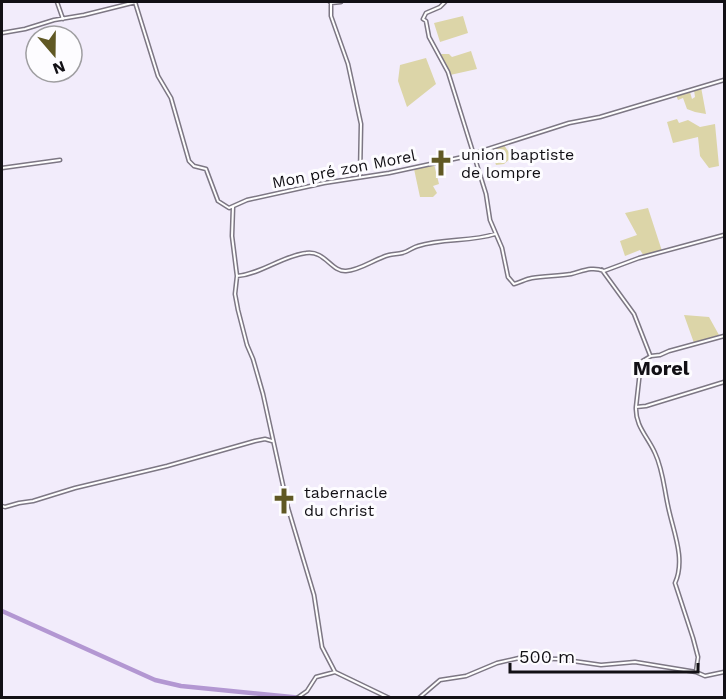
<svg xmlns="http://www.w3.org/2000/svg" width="726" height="699" font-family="'Work Sans',sans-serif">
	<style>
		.green { fill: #dcd5a8 }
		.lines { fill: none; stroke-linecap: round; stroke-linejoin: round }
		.river { stroke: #b397d2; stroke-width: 4.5 }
		.minor-casing { stroke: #7d7784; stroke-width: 5 }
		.minor { stroke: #fff; stroke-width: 2 }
		.labels { text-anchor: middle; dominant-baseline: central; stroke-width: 6; stroke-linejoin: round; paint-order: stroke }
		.poi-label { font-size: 16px; fill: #121015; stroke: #fdfcff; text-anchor: start }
		.street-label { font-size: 16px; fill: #121015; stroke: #fdfcff }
		.quarter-label { font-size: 20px; font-weight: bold; fill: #121015; stroke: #fdfcff }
	</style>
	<rect width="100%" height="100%" fill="#f2ecfb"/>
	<!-- green -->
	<path class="green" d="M463,16L468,33L440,42L434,23Z
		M471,51L477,69L450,75L441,54H449L452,57Z
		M426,58L436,84L407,107L398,81L400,65Z
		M701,87L706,114L695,112L687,109L683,98L678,100L676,95L690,92L692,99L695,97L694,90Z
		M677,119L679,123L688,120L700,127L715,124L719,166L709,168L700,156L698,137L673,143L667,122Z
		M504,145L512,157L504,164L496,165L491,149Z
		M434,164L439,184L433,186L437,193L433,197H420L414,169Z
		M648,208L662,251L644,256L640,250L625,256L620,241L637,235L625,213Z
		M684,315L709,317L719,335L694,343Z"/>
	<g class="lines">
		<!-- river -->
		<path class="river" d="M2,611L155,680L181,686L302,698"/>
		<!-- minor casing -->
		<g class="minor-casing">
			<path id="minor" d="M57,2L63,19
				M135,2L158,76L171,98L189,161L194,166L206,169L218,201L229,208L247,200L324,183L389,173L463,157L569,123L600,117L724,80
				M330,2L331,3L341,2
				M445,2L440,7L426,13L423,19L426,21L429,37L448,72L486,194L490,220L502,248L508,277L514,284C521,282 526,279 532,278C545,276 559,276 571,274C583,271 592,266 604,271L639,258L724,235
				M331,3V16L348,64L361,124L360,176
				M2,33L25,29L54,20L84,15L136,2
				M2,168L60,160
				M233,207L232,236L237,276L235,294L238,310L247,345L253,359L263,394L288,508L314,595L322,647L335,672L389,698
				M602,270L634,314L650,355
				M237,276C261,274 282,256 306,253C325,250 331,272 346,271C361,270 374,259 389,255C393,254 398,254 402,253C408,252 413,247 418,246C443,238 471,242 495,234
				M636,407L646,406L724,382
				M2,506L5,507L19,503L33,501L75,488L167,466L255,441L265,439L272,441
				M696,672L698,657L693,638L675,583C686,559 673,531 668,506C664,488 663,470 655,453C648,437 635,426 636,407L641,362L651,356L660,355L669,351L724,336
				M297,698L307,691L316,677L335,672
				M419,698L440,680L466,676L497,663L519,658L559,659L601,665L635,662L696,672L705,676L724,672"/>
		</g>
		<!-- minor -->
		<use href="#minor" class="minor"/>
	</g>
	<!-- icons -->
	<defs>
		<g id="church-bare" transform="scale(2.07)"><path d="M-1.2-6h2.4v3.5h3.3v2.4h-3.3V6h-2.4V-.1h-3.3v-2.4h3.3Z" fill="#605824" stroke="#fdfcff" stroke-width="2.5" paint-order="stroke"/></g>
	</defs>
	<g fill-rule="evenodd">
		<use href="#church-bare" x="441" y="163"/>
		<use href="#church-bare" x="284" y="501"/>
	</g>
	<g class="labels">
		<!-- poi labels -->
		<g class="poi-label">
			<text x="461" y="154">union baptiste<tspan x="461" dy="18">de lompre</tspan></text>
			<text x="304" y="492">tabernacle<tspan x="304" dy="18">du christ</tspan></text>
		</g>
		<!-- street labels -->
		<g class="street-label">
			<text transform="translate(344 169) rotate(-11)">Mon pré zon Morel</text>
		</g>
		<!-- quarter labels -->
		<g class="quarter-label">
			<text x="661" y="368">Morel</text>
		</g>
	</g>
	<!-- border -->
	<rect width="726" height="699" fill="none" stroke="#121015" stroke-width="6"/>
	<!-- north arrow -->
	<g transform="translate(54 54) rotate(160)"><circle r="28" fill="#fdfcff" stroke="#9f9ea1" stroke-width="1.5"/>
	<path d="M0-4.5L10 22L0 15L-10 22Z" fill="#605824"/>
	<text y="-9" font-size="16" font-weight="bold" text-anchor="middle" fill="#121015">N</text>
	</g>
	<!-- scale -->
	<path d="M510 663v9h188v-9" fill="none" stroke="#121015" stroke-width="3"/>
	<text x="519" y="663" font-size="18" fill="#121015" stroke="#fdfcff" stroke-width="4.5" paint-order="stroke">500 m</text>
</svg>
